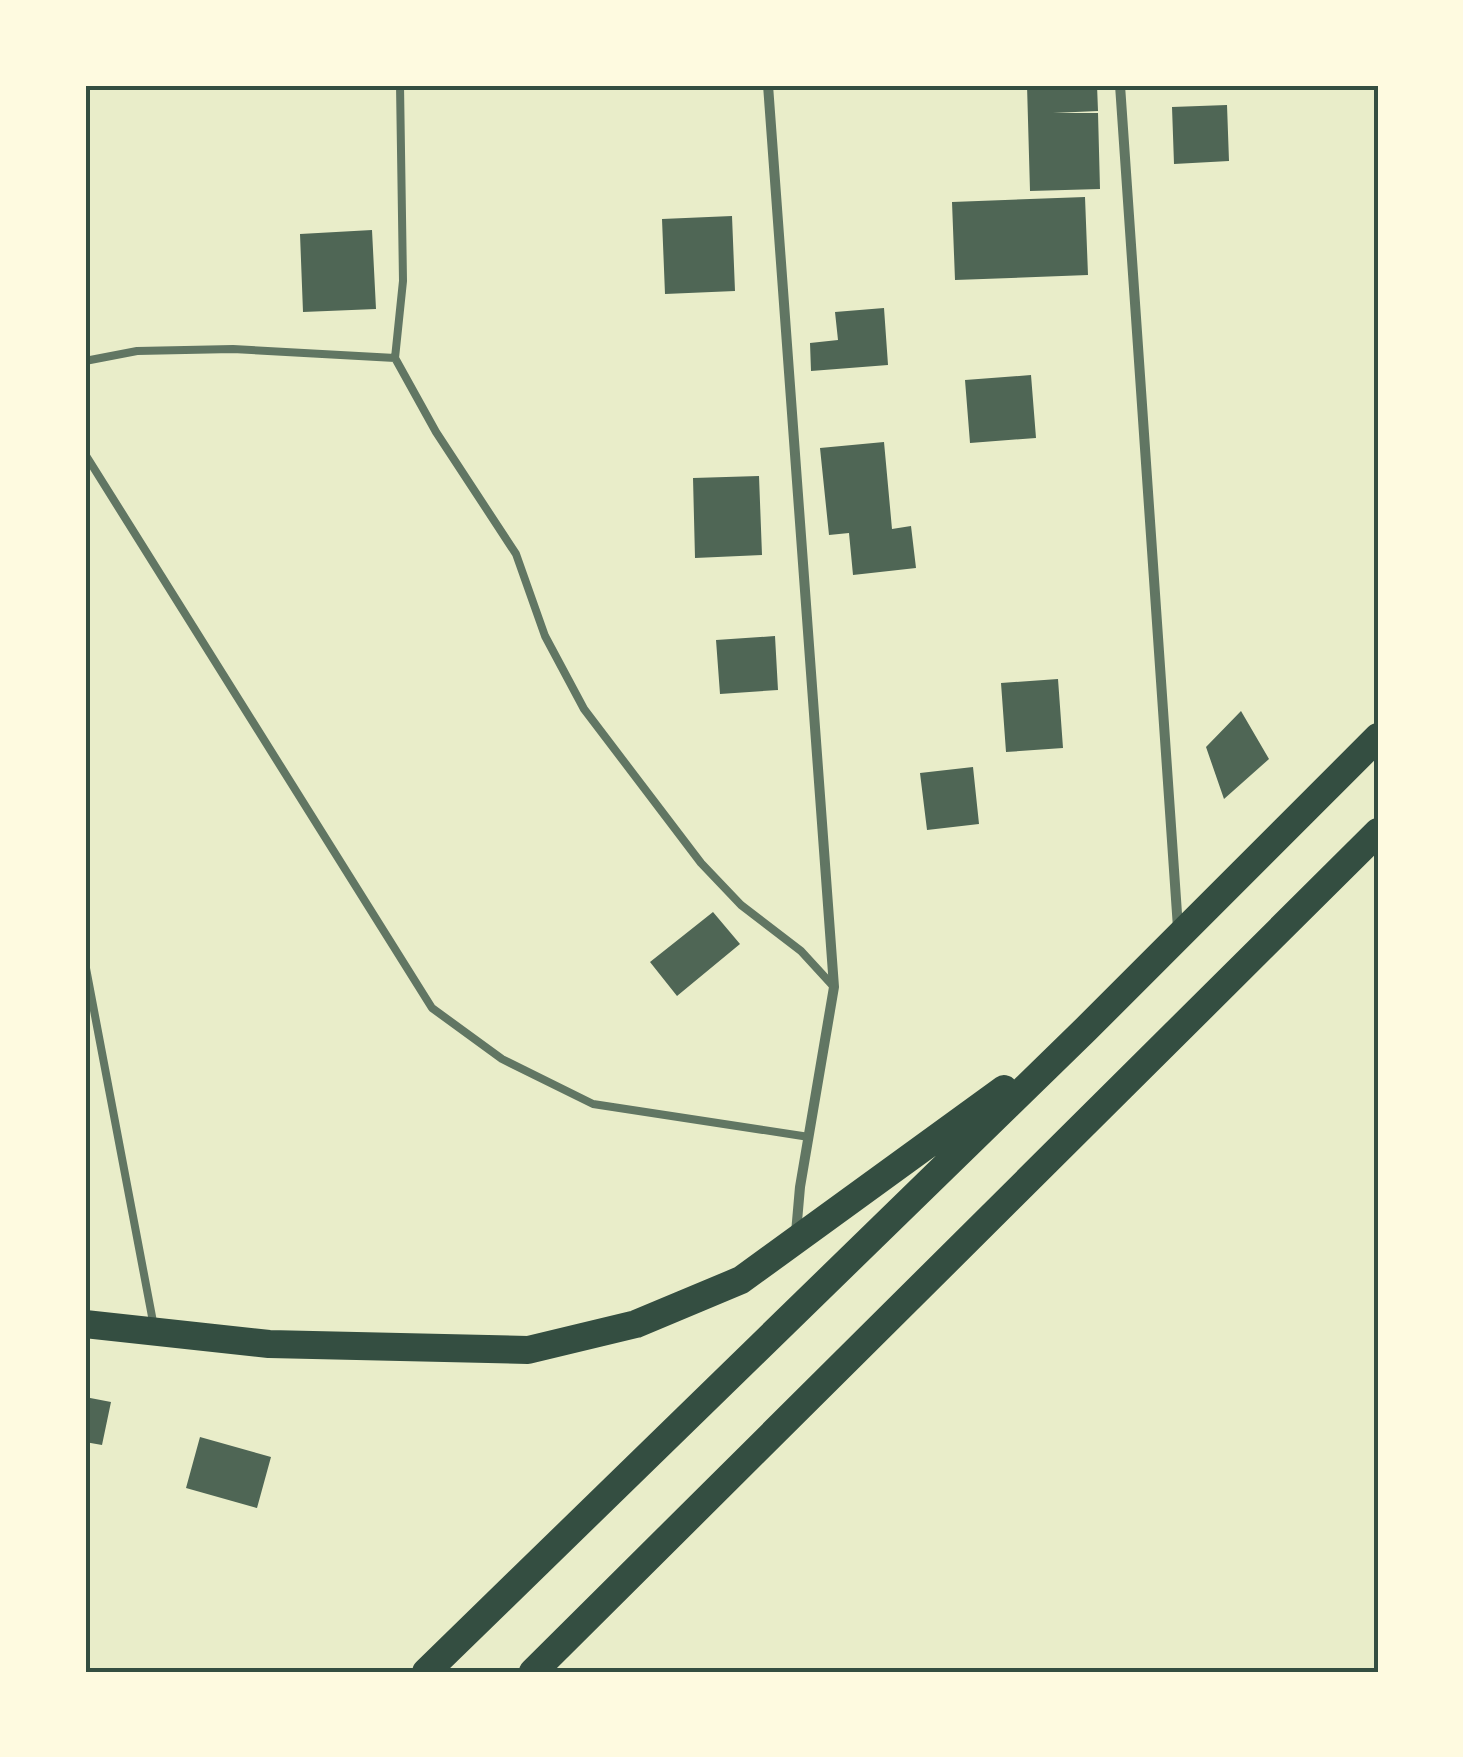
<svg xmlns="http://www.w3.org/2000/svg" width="1463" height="1757" font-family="'PT Serif',serif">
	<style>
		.building { fill: #4f6655 }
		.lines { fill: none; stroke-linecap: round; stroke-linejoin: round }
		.service { stroke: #617663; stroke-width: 8 }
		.minor { stroke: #617663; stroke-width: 10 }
		.trunk { stroke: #344e41; stroke-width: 28 }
		.neatline { fill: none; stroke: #344e41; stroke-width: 4 }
	</style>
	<rect width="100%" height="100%" fill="#e9edc9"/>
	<!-- building -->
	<path class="building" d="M1027,85H1097L1098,111L1053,113H1098L1100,189L1030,191Z
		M1227,105L1229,161L1174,164L1172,107Z
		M1085,197L1088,275L955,280L952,202Z
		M732,216L735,291L665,294L662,219Z
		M372,230L376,309L303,312L300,234Z
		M884,308L888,365L811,371L810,343L838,340L835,312Z
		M1031,375L1036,438L970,443L965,380Z
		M884,442L892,529L911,526L916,568L853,575L849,533L829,535L820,448Z
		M759,476L762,555L695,558L693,478Z
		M775,636L778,690L720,694L716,640Z
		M1058,679L1063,748L1006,752L1001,683Z
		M1241,711L1269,759L1224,799L1206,747Z
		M973,767L979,824L927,830L920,773Z
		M713,912L740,944L677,996L650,962Z
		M85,1397L111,1402L102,1445L85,1442Z
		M200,1437L271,1457L257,1508L186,1488Z"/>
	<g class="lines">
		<!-- service -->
		<path class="service" d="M400,85L403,281L395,358L436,432L516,554L545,636L584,709L701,863L741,905L801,951L834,987
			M85,361L137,351L233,349L395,358
			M85,454L432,1008L502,1059L593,1104L809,1137
			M85,963L154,1327"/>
		<!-- minor -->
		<path class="minor" d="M768,85L834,987L800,1187L796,1233
			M1120,85L1178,928"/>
		<!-- trunk -->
		<path class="trunk" d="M85,1324L269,1344L528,1350L636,1324L741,1280L1004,1089
			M426,1672L1086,1029L1378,737
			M533,1672L1378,832"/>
	</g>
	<!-- border -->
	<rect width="1463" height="1757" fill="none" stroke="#fefae0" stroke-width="175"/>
	<rect x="88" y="88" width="1288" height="1582" class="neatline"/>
</svg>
